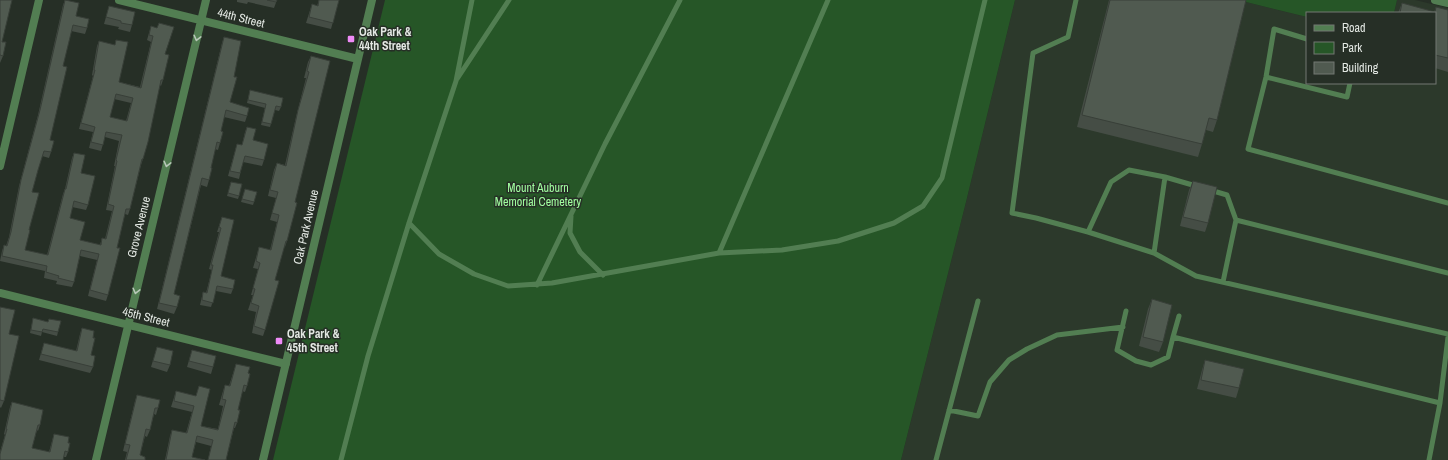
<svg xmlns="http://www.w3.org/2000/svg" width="1448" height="460" font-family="'Archivo Narrow',sans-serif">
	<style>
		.built { fill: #2c392b }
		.green { fill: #265627 }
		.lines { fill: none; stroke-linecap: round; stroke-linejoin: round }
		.lane { stroke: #527e52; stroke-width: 5 }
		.street { stroke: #527e52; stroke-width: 8 }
		.wall { fill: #454d45; fill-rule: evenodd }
		.building { fill: #505a50; stroke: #383f38; fill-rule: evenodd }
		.oneway { stroke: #b8c8b8 }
		.poi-dot { fill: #ef8bf7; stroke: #262f26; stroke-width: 1.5 }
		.labels { text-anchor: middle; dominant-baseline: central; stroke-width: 3; stroke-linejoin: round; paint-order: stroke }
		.street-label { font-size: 12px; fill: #e3e8e3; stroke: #262f26 }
		.poi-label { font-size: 12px; font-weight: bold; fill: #e3e8e3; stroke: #262f26; text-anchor: start }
		.park-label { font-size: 12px; fill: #a1fea0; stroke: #262f26 }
	</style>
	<rect width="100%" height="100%" fill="#262f26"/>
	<!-- built -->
	<path class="built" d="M1015,0H1238L1307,17V83H1435V13H1394L1397,0H1415L1448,8V460H901L966,202Z"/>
	<!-- green -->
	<path class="green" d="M385,0H1015L966,202L901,460H273Z
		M1238,0H1397L1394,13H1307V17Z"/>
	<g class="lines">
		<!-- lane -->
		<path class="lane" d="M1076,0L1068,37L1033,53L1012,213L1036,218L1088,232L1111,182L1129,170L1165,177
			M1307,39L1274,29L1266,77L1248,149L1448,203
			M1266,77L1347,97L1350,83
			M457,79L509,0
			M1196,186L1165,177L1154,253L1196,276L1448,334
			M1210,190L1227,195L1236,220L1448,273
			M571,216L570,233L580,252L603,275
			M409,223L439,254L474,274L508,286L552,283L719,253L782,250L838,241L894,223L923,206L942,178L985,0
			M1088,232L1154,253
			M719,253L828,0
			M1223,282L1236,220
			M537,285L605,144L680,0
			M1126,311L1117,350L1136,361L1151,365L1168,357L1173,337
			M1179,316L1173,337L1440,403
			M949,410L978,416L990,382L1009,360L1027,349L1057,335L1123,327
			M341,460L368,356L409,223L456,81L472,0
			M936,460L978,301
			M1429,460L1440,403L1448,337"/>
		<!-- street -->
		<path class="street" d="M119,0L358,59
			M1435,0L1448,3
			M0,166L39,0
			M0,293L286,364
			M96,460L206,0
			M263,460L372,0"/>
	</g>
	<!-- wall -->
	<path class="wall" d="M0,0L2,42L3,56L0,63Z
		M65,0L76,16L87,28L85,34L71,31L63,66L50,140L51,152L49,158L42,156L38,170L32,192L29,230L25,250L47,255L63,194L65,189L72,158L74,153L81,173L88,205L86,210L72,207L70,218L80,240L100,245L102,238L105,239L112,211L106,210L115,166H114L119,141L105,137L101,151L89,148L93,132L79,129L93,76L92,75L97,46L99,41L115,45L116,40L119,82L140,87L151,42L147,40L151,26L165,54L163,80L161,86L160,85L143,159L141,165L130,209L128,215L125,214L117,248L108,295L106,301L88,296L97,260L80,256L74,282L72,287L56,284L57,281L44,278L45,271L0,261L2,251L4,245L6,246L9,237L19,186L38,115L63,5ZM114,99L131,103L126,121L110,117Z
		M237,0H277L274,8L248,2L247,4L237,2Z
		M319,0H339L331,29L306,23L312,4L317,6Z
		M1109,0H1246L1217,120L1213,132L1206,130L1202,144L1198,157L1077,127Z
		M1402,3L1434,12L1436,7L1448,10V72L1435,68V13H1398Z
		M109,6L132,25L130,32L118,29L119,27L104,24Z
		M224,37L230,102L247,116L245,122L224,117L221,131L220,143L218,150L215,149L211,168L209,180L207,187L201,185L174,294L177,307L174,314L157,309L222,43Z
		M311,56L295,202L287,241L285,247H284L275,280L265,330L263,336L252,333L256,312L248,310L253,295H251L258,269L253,268L259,247L270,250L277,222L270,220L276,198L268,196L274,170L277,163L285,165L296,117L306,78H304L308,62Z
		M250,90L281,107L279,111L275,110L270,127L261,125L265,108L247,103Z
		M247,127L264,160L262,166L243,162L239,179L228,176L237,144L242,145L245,132Z
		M1193,181L1208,223L1205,232L1180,226L1189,190Z
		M231,182L239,196L238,199L227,196Z
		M245,189L254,202L253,205L241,202Z
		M222,217L221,276L233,289L231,294L216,291L211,307L200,305L203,292L206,293L212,270L209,269L219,232H217Z
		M1152,299L1163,342L1159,352L1139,346L1148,309Z
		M0,307L9,334L4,401L1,408L0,407Z
		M33,318L48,322L49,319L58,332L57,336L42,332L41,336L30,333Z
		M82,328L93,338L91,355L93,367L90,373L39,360L44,343L76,351L80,334Z
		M157,347L170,365L167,372L151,367Z
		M192,350L213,367L211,374L187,367Z
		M1205,360L1239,388L1236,398L1197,389L1202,370Z
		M236,364L248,373L247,386L245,392L242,391L238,410L237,423L235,428H234L226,460H208L211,446L196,442L192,457L205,460H165L170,436L172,430L186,433L192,412L171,407L176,391L196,396L199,386L201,426L218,429L223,406L219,405L223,391L225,385L229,386Z
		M137,395L158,408L156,415L154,414L150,430L147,437L145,436L140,455L145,460H125L127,452L123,451L135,401Z
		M12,402L40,425L38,431L37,430L32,448L49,452L54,434L68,443V452L66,457H64L0,460V452L5,435L4,434L10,407Z"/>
	<!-- building -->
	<path class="building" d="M0,0H12L2,42H6L3,56L0,55Z
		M65,0L79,3L76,16L89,19L87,28L73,25L63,66L67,67L50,140L54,141L51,152L44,151L38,170L32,192L39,193L29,230H30L25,250L48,255L65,189H66L74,153L85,155L81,173L95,176L88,205L74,201L70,218L85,222L80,240L101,245L102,238L106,239L114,206L108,204L117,161L116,160L122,135L106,132L103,145L91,142L95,127L81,123L95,70H94L99,41L115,45L116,40L128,42L119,82L141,88L153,36L149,35L151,26L157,28L159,23L174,27L165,54L169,55L163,80H161L160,85L148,142L143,159H142L130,209H126L117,248H120L108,295L90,290L99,254L81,250L74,282L58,278L59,276L46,272L47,266L2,256L4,245L7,246L11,232L21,180L40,110ZM116,94L133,98L127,121L110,117Z
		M267,0H277L276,2Z
		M319,0H339L333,23L309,17L312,4L318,6Z
		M1110,0H1246L1217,120L1209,118L1202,144L1082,115Z
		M1402,3L1435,12L1436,7L1448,10V58L1435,55V13H1400Z
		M109,6L135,12L132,25L121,23V21L106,17Z
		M224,37L241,41L234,77H237L230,102L249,108L247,116L226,110L221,131L223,132L220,143L217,142L211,168H212L209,180L202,178L174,294L180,296L177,307L159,303Z
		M311,56L330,61L295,202L297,203L287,241H286L275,280L279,281L265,330L254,326L259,306L251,303L255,289L253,288L260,263L256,261L259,247L271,250L279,215L272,213L278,192L270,190L277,163L286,166L298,110L309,72L307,71Z
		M250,90L283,98L281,107L276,106L271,124L262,122L266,104L248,100Z
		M247,127L256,129L253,140L268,144L264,160L245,156L240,173L230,171L237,144L242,145Z
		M1193,181L1217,187L1208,223L1183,217Z
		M231,182L242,184L239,196L228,193Z
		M245,189L257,192L254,202L242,199Z
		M222,217L234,220L221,276L235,280L233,289L217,286L213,303L202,300L203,292L207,293L213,265H211L221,228L219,227Z
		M1152,299L1172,305L1163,342L1143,337Z
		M0,307L15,310L9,334L19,336L4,401L0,400Z
		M33,318L48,322L49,319L61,321L58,332L43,329L42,332L31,330Z
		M82,328L94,331L93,338H95L91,355L95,356L93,367L41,354L44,343L77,351Z
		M157,347L173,351L170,365L153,361Z
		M192,350L216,356L213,367L189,361Z
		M1205,360L1244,369L1239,388L1201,380Z
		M236,364L250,367L248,373L250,374L247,386L244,385L238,410H240L237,423L235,422L226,460H208L213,440L197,436L192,457L205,460H166L172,430L187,433L194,406L174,401L176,391L196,396L199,386L210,389L201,426L218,430L226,400L222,399L225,385L230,386Z
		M137,395L160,400L158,408H155L150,430L146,429L140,455L145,457V460H126L130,445L125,444Z
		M12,402L43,410L40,425H38L32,448L50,452L54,434L69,437L68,443H70L68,452L65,451L63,460H0V454L7,429H6Z"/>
	<!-- one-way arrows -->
	<defs><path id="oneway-chevron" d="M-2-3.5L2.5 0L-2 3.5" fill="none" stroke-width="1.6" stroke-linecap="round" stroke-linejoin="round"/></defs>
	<g class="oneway">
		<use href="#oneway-chevron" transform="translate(197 38) rotate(104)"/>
		<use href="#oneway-chevron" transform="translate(167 164) rotate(104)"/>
		<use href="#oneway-chevron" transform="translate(136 291) rotate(104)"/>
	</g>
	<!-- markers -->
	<g class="poi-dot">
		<rect x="347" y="35" width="8" height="8" rx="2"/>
		<rect x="275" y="337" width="8" height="8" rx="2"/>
	</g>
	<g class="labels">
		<!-- street labels -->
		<g class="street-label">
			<text transform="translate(241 18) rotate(14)">44th Street</text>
			<text transform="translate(139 227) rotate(-76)">Grove Avenue</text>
			<text transform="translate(306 227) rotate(-77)">Oak Park Avenue</text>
			<text transform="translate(146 317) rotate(14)">45th Street</text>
		</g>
		<!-- poi labels -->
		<g class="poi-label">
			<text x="359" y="32">Oak Park &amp;<tspan x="359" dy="14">44th Street</tspan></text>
			<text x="287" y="334">Oak Park &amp;<tspan x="287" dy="14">45th Street</tspan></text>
		</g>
		<!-- park labels -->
		<g class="park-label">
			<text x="538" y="188">Mount Auburn<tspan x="538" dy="14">Memorial Cemetery</tspan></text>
		</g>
	</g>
	<!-- legend -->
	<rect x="1306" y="12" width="130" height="72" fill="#262f26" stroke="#727972"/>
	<rect x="1314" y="25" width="20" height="6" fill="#527e52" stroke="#727972"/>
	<text x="1342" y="32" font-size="12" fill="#e3e8e3">Road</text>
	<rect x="1314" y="42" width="20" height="12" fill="#265627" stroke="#727972"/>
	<text x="1342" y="52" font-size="12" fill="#e3e8e3">Park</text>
	<rect x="1314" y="62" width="20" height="12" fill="#505a50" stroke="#727972"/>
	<text x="1342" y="72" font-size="12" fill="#e3e8e3">Building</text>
</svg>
